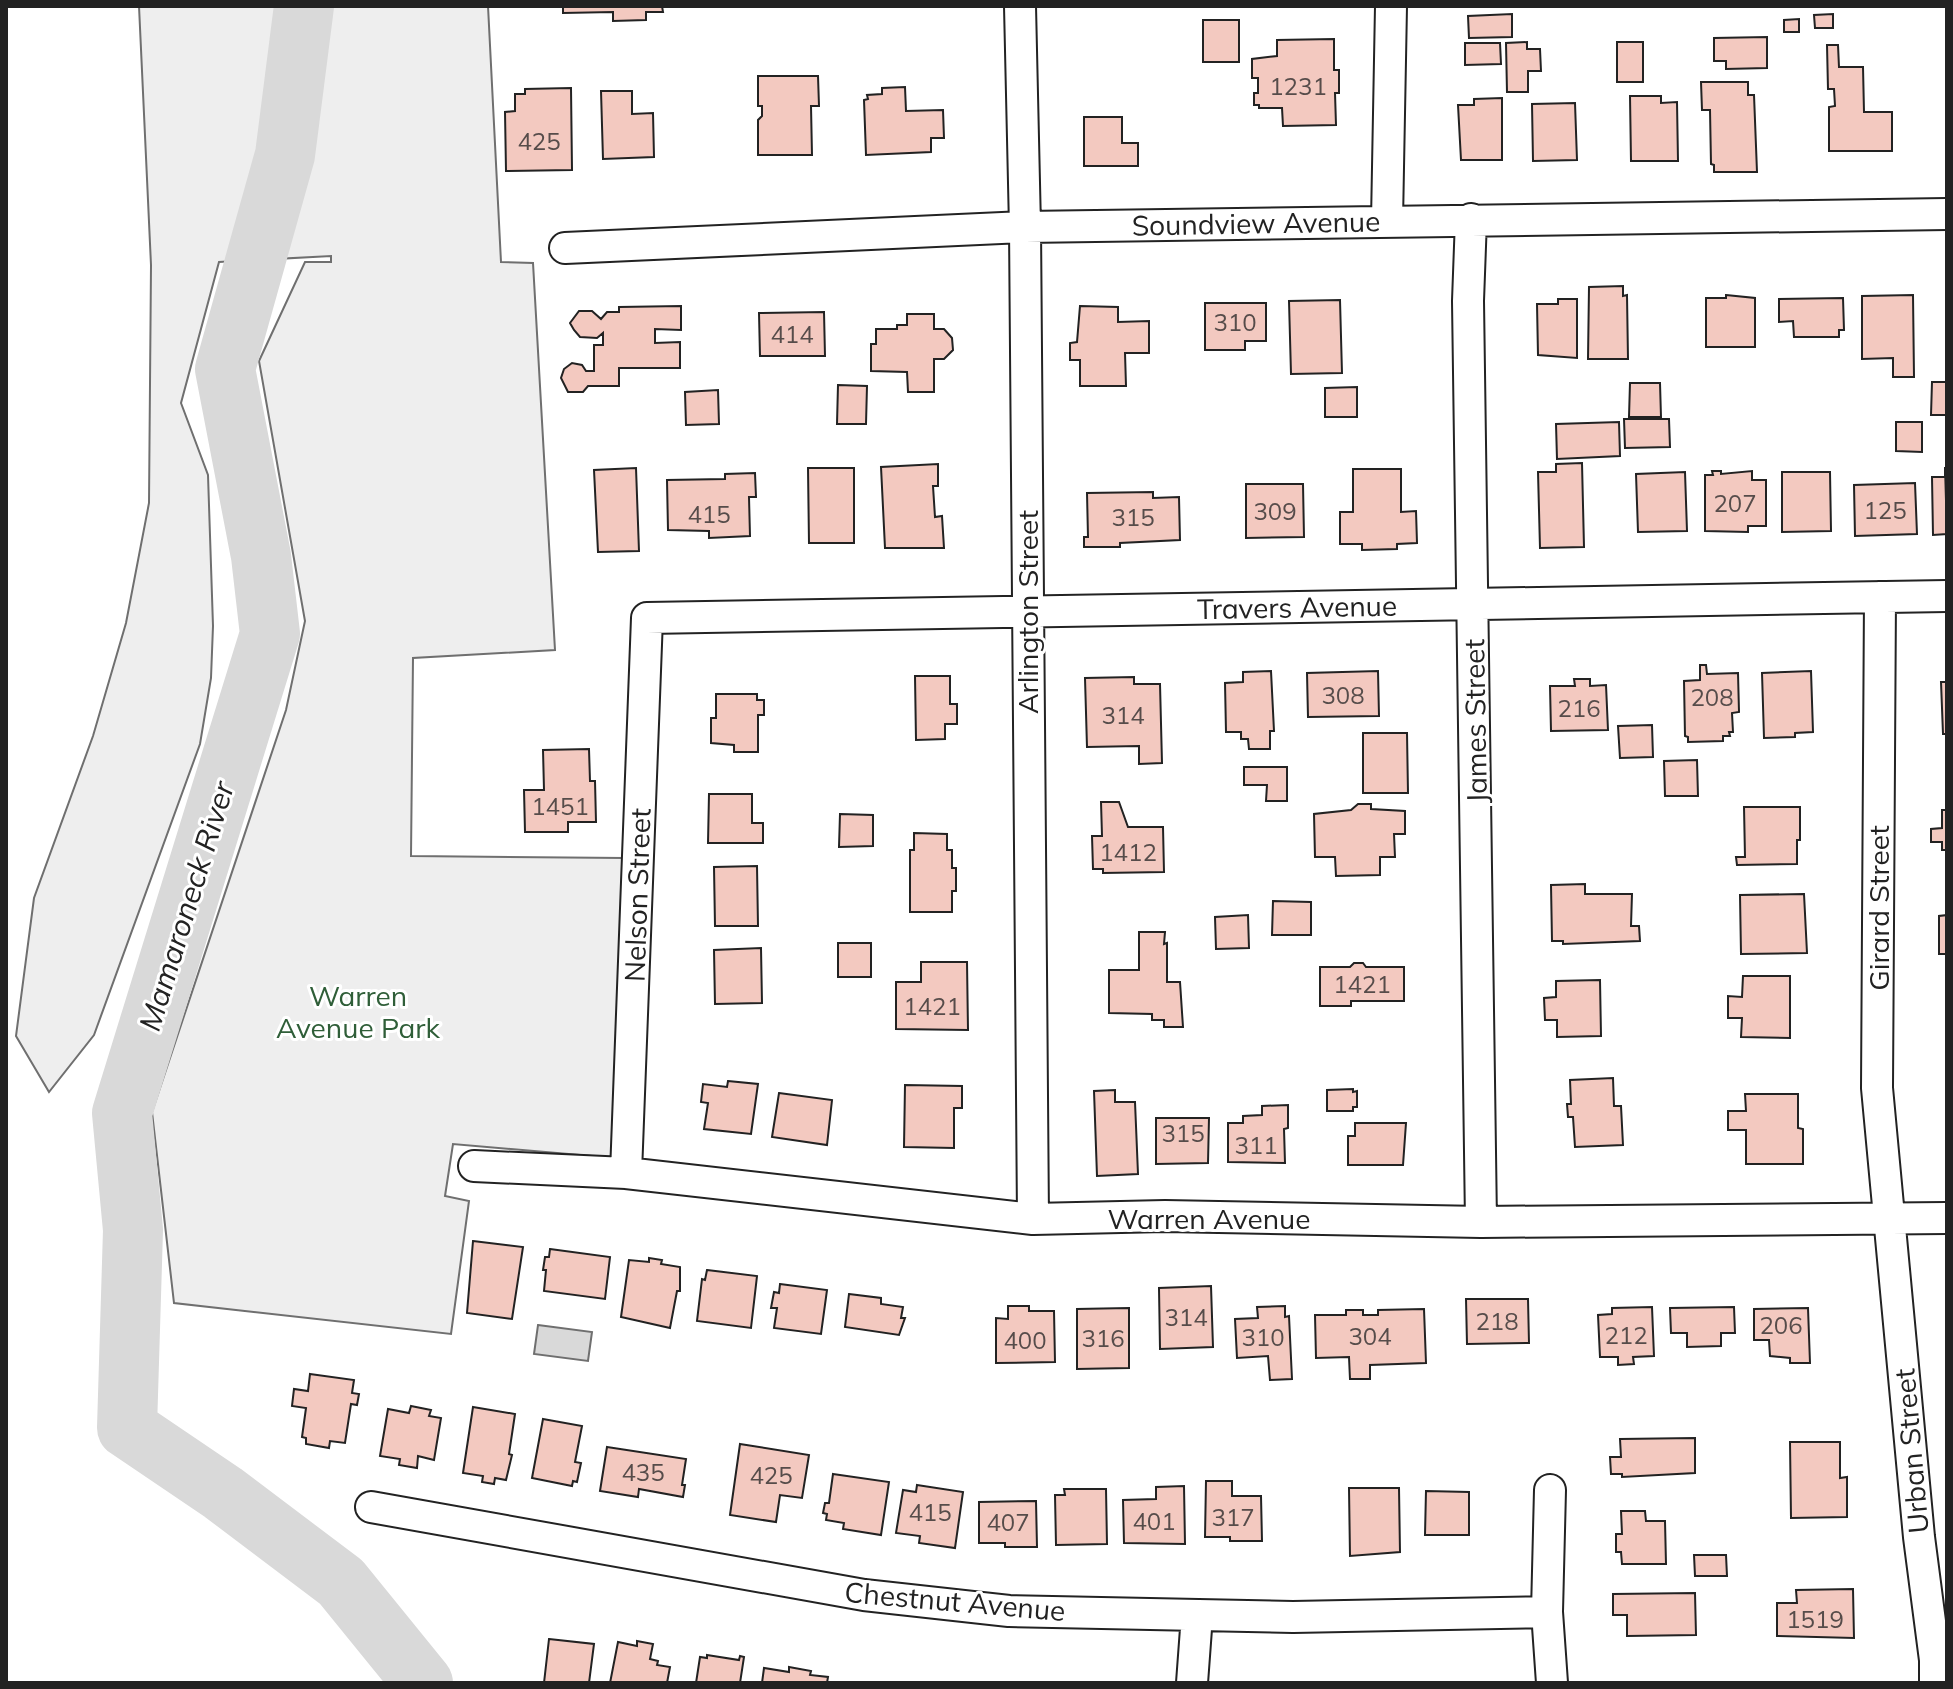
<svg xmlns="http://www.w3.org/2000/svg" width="1953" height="1689" font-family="Mulish,sans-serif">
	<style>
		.green { fill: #eee; stroke: #6f6f6f; stroke-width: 2 }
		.water { fill: #d9d9d9; stroke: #6f6f6f; stroke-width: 2 }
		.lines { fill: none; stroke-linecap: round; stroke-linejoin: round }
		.river { stroke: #d9d9d9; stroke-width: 60 }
		.building { fill: #f3c9c0; stroke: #222; stroke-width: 2 }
		.minor-casing { stroke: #222; stroke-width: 34 }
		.minor { stroke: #fff; stroke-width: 30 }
		.labels { text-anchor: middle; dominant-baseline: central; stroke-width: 6; stroke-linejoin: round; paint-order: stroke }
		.number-label { font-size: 24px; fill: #564c4a }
		.street-label { font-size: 28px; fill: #222; stroke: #fff }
		.park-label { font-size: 28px; fill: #2f5e38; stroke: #fff }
		.water-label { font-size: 30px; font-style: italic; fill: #222; stroke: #fff }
	</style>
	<rect width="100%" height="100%" fill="#fff"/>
	<!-- green -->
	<path class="green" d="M139,6H488L501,262L533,263L555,650L413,658L411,856L624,858L615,1158L453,1144L445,1196L469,1201L451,1334L174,1303L152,1112L286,710L305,621L259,361L305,262H331V256L219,262L181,403L208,475L213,626L211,678L200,744L94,1035L49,1092L16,1036L34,898L93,736L126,623L149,503L151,265Z"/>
	<!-- water -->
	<path class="water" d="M538,1325L592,1332L588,1361L534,1354Z"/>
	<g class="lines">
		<!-- river -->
		<path class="river" d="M304,6L285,155L225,369L261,556L270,634L122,1113L133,1230L127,1428L223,1493L341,1582L423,1683"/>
	</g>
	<!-- building -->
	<path class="building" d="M563,6H662L663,12H646V20L613,21V12L563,13Z
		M1512,14V37L1469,38L1468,16Z
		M1833,14V28H1815L1814,15Z
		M1799,19V32H1784V20Z
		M1203,20H1239V62H1203Z
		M1767,37V68L1726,69V61H1714V38Z
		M1334,39V70H1339V93H1335L1336,125L1283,126L1282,108H1259V105H1254V93H1258V78H1252V59L1277,56V40Z
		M1527,42V49H1540L1541,71H1528V92H1507L1506,43Z
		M1617,42H1643V82H1617Z
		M1465,43H1500L1501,64L1465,65Z
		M1827,45H1838L1839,67H1863L1864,112H1892V151H1829V107L1835,106L1834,89H1828Z
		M758,76H818L819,106H811L812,155H758V120L762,116V106H758Z
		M1701,82H1748V95H1754L1757,172H1714V165L1711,164L1710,110H1702Z
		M905,87L906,111L943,110L944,138H931V152L866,155L864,100L868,99L867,95L882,94V88Z
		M571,88L572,170L506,171L505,112L515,111V94H525V89Z
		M601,91H632V114L653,113L654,157L603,159Z
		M1630,96H1661V103L1677,102L1678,161H1631Z
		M1502,98V160H1461L1458,105H1474V99Z
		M1575,103L1577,160L1533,161L1532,104Z
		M1084,117H1122V143H1138V166H1084Z
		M1623,286V296L1627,295L1628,359H1588L1589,287Z
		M1726,295L1755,298V347H1706V298H1726Z
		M1913,295L1914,377H1893V358L1862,359V296Z
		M1843,298L1844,330H1839V337H1794L1793,321L1779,322V299Z
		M1558,299H1577V358L1538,355L1537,304H1558Z
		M1340,300L1342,373L1291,374L1289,301Z
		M1205,303H1266V341H1245V350H1205Z
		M681,306V330L655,329V343L680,342V368H619V386H588L583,392H568L561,378L564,369L572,363L582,365L586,371H594V345H603V333L597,338L580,337L574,330L570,323L579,311H592L601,319L607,312H619V307Z
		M1080,306L1118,307V322L1149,321V353H1125L1126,386H1080V360H1070V343L1077,342Z
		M824,312L825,356H760L759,313Z
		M907,314H934V329H944L952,338L953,350L944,359H934V392H908L907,372L871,371V344H876V329H897V325H907Z
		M1932,382H1947V415H1931Z
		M1630,383H1660L1661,417H1629Z
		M838,385L867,386L866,424H837Z
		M1357,387V417H1325V388Z
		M718,390L719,424L686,425L685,392Z
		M1624,419H1669L1670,447L1625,448Z
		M1619,422L1620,456L1557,459L1556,424Z
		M1896,422H1922V452L1896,451Z
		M1582,463L1584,547L1540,548L1538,472H1556V464Z
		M938,464V486H933L935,517L942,516L944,548H885L881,467Z
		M1945,467L1947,534L1933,535L1932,477H1945Z
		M636,468L639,551L598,552L594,470Z
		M808,468H854V543H809Z
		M1353,469H1401V512L1416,511L1417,543L1397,544V549L1362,550V544H1340V512H1353Z
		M1712,471H1721V474L1752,471V480H1766V526H1748V532L1705,531V475H1713Z
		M1685,472L1687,531L1638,532L1636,474Z
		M1782,472H1830L1831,531L1782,532Z
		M755,473L756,497H749L750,536L709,538V531L668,530L667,480L725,479V474Z
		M1915,483L1917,534L1855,536L1854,485Z
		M1246,484H1303L1304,537L1246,538Z
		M1153,492V498L1179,497L1180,540L1120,543V547H1084V537H1088L1087,493Z
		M1700,665H1706L1707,674L1738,673L1739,712L1732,713L1733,732H1729L1730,736H1723V741L1688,742V737L1685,736L1684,681L1700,680Z
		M1271,671L1274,731H1270V749H1249L1248,739H1241V732H1226L1225,683L1243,682V672Z
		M1378,671L1379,716L1308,717L1307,673Z
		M1811,671L1813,732L1795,733V737L1764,738L1762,673Z
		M915,676H950V704H957V724H945V739L916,740Z
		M1134,677V684H1160L1162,763L1139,764V746L1087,747L1085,678Z
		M1574,679H1590V686L1606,685L1608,730L1551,731L1550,686H1575Z
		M1941,682H1947V734H1943Z
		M716,694H757V700H764V715H758V752H734V745L711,743V718H716Z
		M1652,725L1653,757L1620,758L1618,726Z
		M1363,733H1407L1408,793H1363Z
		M589,749L590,781H595L596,822H568V832H525L524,790H544L543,750Z
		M1697,760L1698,796H1665L1664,761Z
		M1244,767H1287V801H1266L1267,785H1244Z
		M709,794H752V823H763V843H708Z
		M1101,802H1119L1128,827H1163L1164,872L1103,873V869H1093L1092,836H1102Z
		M1358,804H1371V809L1405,811V834H1394L1395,857H1380V875L1336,876L1335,857H1315L1314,814L1351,810Z
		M1744,807H1800V840H1797V864L1737,865L1736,857H1745Z
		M1942,810H1947V850H1942V842H1931V829L1942,828Z
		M840,814L873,815V846L839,847Z
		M914,833L947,834V850H952V868H956V891H952V912H910V850H914Z
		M757,866L758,926H715L714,867Z
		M1585,884V894H1632L1631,926H1639L1640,941L1563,944V941H1552L1551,885Z
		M1804,894L1807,953L1741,954L1740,895Z
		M1273,901L1311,902V935H1272Z
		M1947,907V954H1939V916L1947,915Z
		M1248,915L1249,948L1216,949L1215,917Z
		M1139,932H1165L1164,944L1167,943V982H1180L1183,1027H1164V1020H1152V1014L1109,1013V970H1139Z
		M838,943H871V977H838Z
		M761,948L762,1003L715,1004L714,950Z
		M921,962H967L968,1030L896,1029V982H921Z
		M1354,963H1363L1366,967H1404V1001H1351V1006H1320V967H1350Z
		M1743,976H1790V1038L1741,1037L1742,1018H1728V996L1742,997Z
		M1600,980L1601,1036L1557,1037V1020H1545L1544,998L1556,997V981Z
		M1613,1078L1614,1106H1621L1623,1145L1575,1147L1573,1117H1568L1567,1104H1571L1570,1080Z
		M728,1081L758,1084L751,1134L704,1129L708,1103L701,1102L703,1084L727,1087Z
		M905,1085L962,1086V1108H954V1148L904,1147Z
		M1353,1089V1092L1357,1091V1107H1353V1111H1327V1090Z
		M1115,1090V1102H1135L1138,1174L1097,1176L1094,1091Z
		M779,1093L832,1100L827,1145L772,1137Z
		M1745,1094H1798V1128L1803,1129V1164H1746V1130H1728V1111H1746Z
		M1288,1105V1128L1284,1129L1285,1163L1228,1162V1123H1243V1116L1262,1115V1106Z
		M1156,1118H1209L1208,1163L1156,1164Z
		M1355,1123H1406L1403,1165H1348V1136H1355Z
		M473,1241L523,1247L512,1319L467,1313Z
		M550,1249L610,1257L605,1299L544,1291L546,1270H543L545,1257H549Z
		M649,1258L662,1260L661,1264L680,1267V1291H677L670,1328L621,1317L629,1260L649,1262Z
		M707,1270L757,1276L751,1328L697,1321L702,1279L705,1280Z
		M780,1284L827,1290L821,1334L774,1328L777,1308H771L774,1292L779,1293Z
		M1211,1286L1213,1347L1160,1349L1159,1288Z
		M849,1294L881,1298V1304L903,1307L901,1318H905L899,1335L845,1327Z
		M1466,1299H1528L1529,1343L1467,1344Z
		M1008,1306H1029V1311H1054L1055,1362L996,1363V1318L1008,1319Z
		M1285,1306V1317L1289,1316L1292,1379L1270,1380L1268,1356L1237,1358L1235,1319L1258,1318L1257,1307Z
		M1652,1307L1654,1356L1633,1357L1634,1364L1618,1365V1357H1600L1598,1315L1612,1314V1308Z
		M1734,1307L1735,1333H1721V1346L1687,1347V1333H1671L1670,1308Z
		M1129,1308V1368L1077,1369V1309Z
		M1808,1308L1810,1363H1790V1358L1770,1356L1769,1340H1754V1309Z
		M1424,1309L1426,1363L1370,1365V1379H1350L1349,1357L1316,1358L1315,1315H1346V1310H1363V1315H1378V1310Z
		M310,1374L354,1380L352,1393L359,1394L357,1405L351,1404L345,1443L330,1441L329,1448L306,1444V1438L302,1437L306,1408L292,1406L294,1389L308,1391Z
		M411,1406L431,1410L429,1416L441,1418L434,1460L418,1456L417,1468L399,1465L400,1459L380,1456L388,1409L409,1413Z
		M473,1407L515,1414L509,1454L512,1455L506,1480L495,1478L494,1484L482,1482L483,1476L463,1473Z
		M543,1419L582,1426L575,1462L581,1463L577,1482L573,1481L572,1486L532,1478Z
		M1695,1438V1473L1622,1477V1474H1611L1610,1457H1621L1620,1439Z
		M1790,1442H1840V1478L1847,1477V1517L1791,1518Z
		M740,1444L809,1455L802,1498L780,1495L776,1522L730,1515Z
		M607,1447L686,1459L682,1485H685L683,1497L639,1489L638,1497L600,1491Z
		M833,1474L889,1482L881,1535L843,1529L844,1523L826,1520L827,1514L823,1513L825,1503H829Z
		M1206,1481H1232V1496H1261L1262,1541H1230V1537H1205Z
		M917,1485L963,1492L955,1548L919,1543L920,1536L896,1533L903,1490L916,1492Z
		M1184,1486L1185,1544L1124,1543L1123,1500L1156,1499V1487Z
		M1349,1488H1399L1400,1552L1350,1556Z
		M1064,1489H1106L1107,1544L1056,1545L1055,1495H1065Z
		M1426,1491L1469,1492V1535H1425Z
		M1036,1501L1037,1547H1005V1543H979V1502Z
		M1621,1511H1645L1646,1521H1665L1666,1564H1622L1621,1552H1616V1534H1622Z
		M1694,1555H1726L1727,1576H1695Z
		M1853,1589L1854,1638L1777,1636V1603H1797L1796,1590Z
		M1695,1593L1696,1635L1627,1636V1615H1613V1594Z
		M549,1639L594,1644L589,1683H544Z
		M637,1641L653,1644L650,1659L658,1661L657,1665L670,1667L667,1683H610L618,1642L637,1646Z
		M707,1655L739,1660L740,1656L744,1657L740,1683H696L700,1657L707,1658Z
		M789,1667L811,1671L810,1675L828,1677L827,1683H762L764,1668L789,1672Z"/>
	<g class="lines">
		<!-- minor casing -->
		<g class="minor-casing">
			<path id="minor" d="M1020,6L1025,227L1033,1219
				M1471,219L1468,301L1481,1222
				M1387,221L1391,6
				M565,248L1025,227L1947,214
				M1880,597L1877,1088L1919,1537L1935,1660V1683
				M474,1166L626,1173L1033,1219L1165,1216L1481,1222L1947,1218
				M626,1173L647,618L1947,596
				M1550,1490L1547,1612L1552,1683
				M371,1507L864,1595L1009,1611L1293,1617L1547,1612
				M1192,1683L1197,1615"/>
		</g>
		<!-- minor -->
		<use href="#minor" class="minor"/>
	</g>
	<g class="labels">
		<!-- number labels -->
		<g class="number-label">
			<text x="1298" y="86">1231</text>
			<text x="539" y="141">425</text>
			<text x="1235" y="322">310</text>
			<text x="792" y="334">414</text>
			<text x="1735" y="503">207</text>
			<text x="1885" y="510">125</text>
			<text x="1275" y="511">309</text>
			<text x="709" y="514">415</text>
			<text x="1133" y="517">315</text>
			<text x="1343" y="695">308</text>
			<text x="1712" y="697">208</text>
			<text x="1579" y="708">216</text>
			<text x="1123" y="715">314</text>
			<text x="560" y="806">1451</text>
			<text x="1128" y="852">1412</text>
			<text x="1362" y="984">1421</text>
			<text x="932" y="1006">1421</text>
			<text x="1183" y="1133">315</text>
			<text x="1256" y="1145">311</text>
			<text x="1186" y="1317">314</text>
			<text x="1497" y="1321">218</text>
			<text x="1781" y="1325">206</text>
			<text x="1626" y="1335">212</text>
			<text x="1370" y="1336">304</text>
			<text x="1263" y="1337">310</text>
			<text x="1103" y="1338">316</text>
			<text x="1025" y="1340">400</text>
			<text x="643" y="1472">435</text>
			<text x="771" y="1475">425</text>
			<text x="930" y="1512">415</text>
			<text x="1233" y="1517">317</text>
			<text x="1154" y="1521">401</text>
			<text x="1008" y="1522">407</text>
			<text x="1815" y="1619">1519</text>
		</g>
		<!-- street labels -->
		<g class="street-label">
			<text transform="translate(1256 223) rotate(-1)">Soundview Avenue</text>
			<text transform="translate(1297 607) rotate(-1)">Travers Avenue</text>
			<text transform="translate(1027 612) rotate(-90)">Arlington Street</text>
			<text transform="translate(1475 721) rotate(-91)">James Street</text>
			<text transform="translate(637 895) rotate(-88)">Nelson Street</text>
			<text transform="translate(1878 908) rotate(-90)">Girard Street</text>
			<text x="1209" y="1218">Warren Avenue</text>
			<text transform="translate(1911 1451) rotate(-95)">Urban Street</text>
			<text transform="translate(955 1601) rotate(5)">Chestnut Avenue</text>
		</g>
		<!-- park labels -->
		<g class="park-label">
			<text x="358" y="995">Warren<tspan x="358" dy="32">Avenue Park</tspan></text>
		</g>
		<!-- water labels -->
		<g class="water-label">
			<text transform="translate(186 906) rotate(-73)">Mamaroneck River</text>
		</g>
	</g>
	<!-- border -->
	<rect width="1953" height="1689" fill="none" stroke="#222222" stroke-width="16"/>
</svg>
